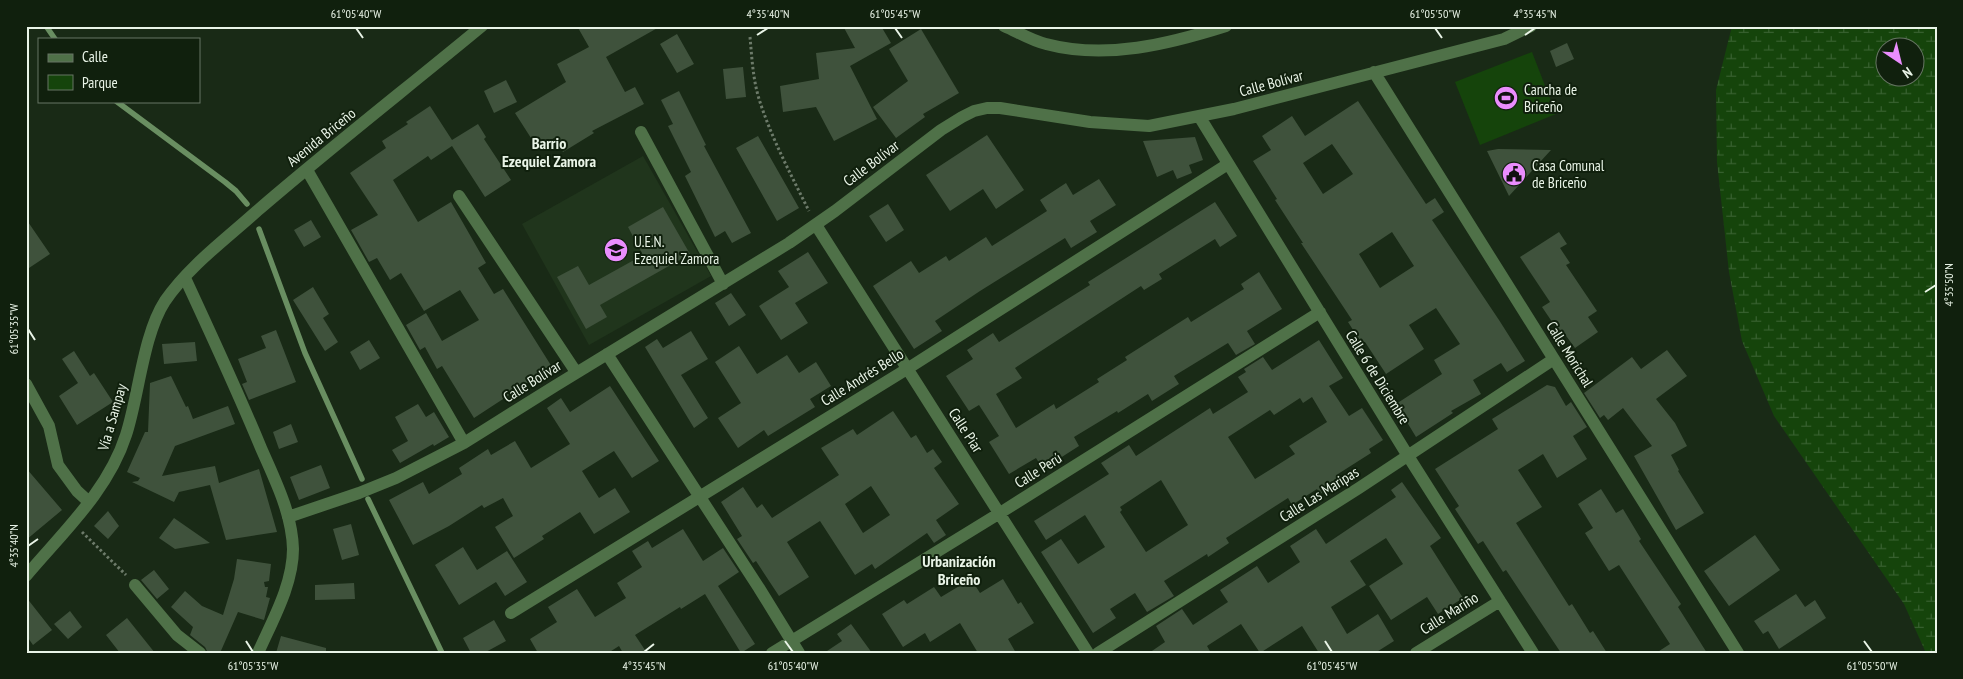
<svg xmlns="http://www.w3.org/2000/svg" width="1963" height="679" font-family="'PT Sans Narrow',sans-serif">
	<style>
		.built { fill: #20351c }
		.green { fill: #15440b }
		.wetland { fill: url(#wetland-marsh); fill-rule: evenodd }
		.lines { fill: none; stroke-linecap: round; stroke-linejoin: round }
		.stream { stroke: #698e61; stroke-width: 5.5 }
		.building { fill: #3f523c; fill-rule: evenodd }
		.path { stroke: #6d7b6a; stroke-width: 3; stroke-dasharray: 2.5 2.5; stroke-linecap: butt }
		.minor { stroke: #4f7148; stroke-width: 12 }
		.ticks { fill: none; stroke: #e9f4e7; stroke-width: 2 }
		.labels { text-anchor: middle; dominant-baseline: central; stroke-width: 4; stroke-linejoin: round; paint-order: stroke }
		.street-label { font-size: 15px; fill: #e9f4e7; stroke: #10200d }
		.poi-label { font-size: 15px; fill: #e9f4e7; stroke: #10200d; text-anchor: start }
		.neighbourhood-label { font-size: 16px; font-weight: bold; fill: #e9f4e7; stroke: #10200d }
		.neatline { fill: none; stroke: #e9f4e7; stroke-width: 2 }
		.ticks-label { font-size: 12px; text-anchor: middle; fill: #e9f4e7 }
	</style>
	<defs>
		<pattern id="wetland-marsh" width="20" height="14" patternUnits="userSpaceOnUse" patternTransform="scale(1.25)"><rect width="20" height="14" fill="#15440b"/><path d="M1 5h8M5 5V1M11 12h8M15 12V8" fill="none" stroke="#37602f"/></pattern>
	</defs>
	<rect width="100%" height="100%" fill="#192a16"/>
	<!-- built -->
	<path class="built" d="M643,156L711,276L589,345L522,224Z"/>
	<!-- green -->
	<path class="green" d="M1532,52L1556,114L1480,145L1455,82Z"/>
	<!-- wetland -->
	<path class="wetland" d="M1732,26H1937V653H1926L1904,604L1774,416L1742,341L1729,272L1717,162L1716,90ZM1886,48H1916V78H1886Z"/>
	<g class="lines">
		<!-- stream -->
		<path class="stream" d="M46,26L55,39
			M116,101L225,182L236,191L247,204
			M259,229L305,353L362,479
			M368,499L442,653"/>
	</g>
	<!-- building -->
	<path class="building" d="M577,26H661L606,57L625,92L635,87L644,104L592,131L594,133L563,152L554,138L538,149L515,113L566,82L557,64L589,47Z
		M843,26H881L891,43L850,66L877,119L834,141L816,107L783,112L780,86L819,79L816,53L855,48Z
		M921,29L959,93L923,114L925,117L896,138L873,107L908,81L889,49Z
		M677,34L694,64L677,73L660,44Z
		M1567,43L1574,59L1556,67L1550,51Z
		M743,67L746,97L726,99L723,69Z
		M506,80L517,102L494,113L484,91Z
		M679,91L706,145L704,146L751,233L732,243L725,231L715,237L685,176L691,172L668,126L673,124L661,100Z
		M1358,101L1426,204L1435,198L1444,212L1432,220L1499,320L1525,361L1507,372L1501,363L1473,380L1481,394L1451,411L1453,413L1416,437L1396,404L1442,374L1434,360L1460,344L1436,308L1409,325L1424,349L1386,374L1365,342L1362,344L1348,322L1352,320L1301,243H1303L1275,200L1277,199L1253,161L1271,150L1262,136L1292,116L1305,136ZM1332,144L1353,174L1323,194L1303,163ZM1392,232L1414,266L1380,288L1359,254Z
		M430,106L452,140L478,124L486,137L484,139L511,180L485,197L452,146L431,160L428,156L393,180L418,222L451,202L486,263L478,268L494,294L503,289L552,367L474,418L442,366L437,369L425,347L420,350L406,325L426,313L442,341L479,320L460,290L424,311L401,273L390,280L377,258L369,262L351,230L378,215L350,173L386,148L382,141L408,124L406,122Z
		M987,135L1024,190L996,209L983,189L950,211L926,175Z
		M758,136L799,208L777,221L736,148Z
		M1195,137L1203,160L1189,165L1192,173L1177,179L1173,170L1157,177L1143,141Z
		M1498,149L1551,150L1509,196L1487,151Z
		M1099,179L1116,205L1090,221L1097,232L1071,248L1065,238L980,291L935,321L942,331L914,349L873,286L911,261L919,273L946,256L949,261L986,237L992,246L1047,211L1040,200L1066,183L1073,195Z
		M1215,202L1237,236L1220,247L1215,239L1159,274L1162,279L1144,290L1141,286L1015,368L1022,378L996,394L1016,428L1054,404L1056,409L1099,382L1097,379L1127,360L1125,357L1188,317L1191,322L1244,289L1241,284L1259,272L1282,309L1247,331L1255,344L1236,355L1228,343L1174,376L1179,384L1152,401L1148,394L1118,413L1117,411L1074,437L1079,446L1043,469L1036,458L1009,474L989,442L999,436L979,405L969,411L946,376L973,359L967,350L993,333L999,342L1090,285L1088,282Z
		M888,204L904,230L886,242L869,216Z
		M663,207L690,254L600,305L607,317L586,329L557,277L578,266L589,285L643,255L628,227Z
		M26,219L50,254L26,270Z
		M311,220L321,237L304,247L294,230Z
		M1559,232L1567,244L1560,248L1570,263L1566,265L1597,311L1588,317L1598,332L1575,348L1564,333L1561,335L1542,307L1550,302L1520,257Z
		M808,252L828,283L795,303L808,323L781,340L759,306L789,287L778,271Z
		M313,287L329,314L323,318L338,342L325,351L293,300Z
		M731,293L746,315L729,326L715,303Z
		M276,330L296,382L249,400L242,384L247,382L238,359L266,348L261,336Z
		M691,331L708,359L681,375L708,418L694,428L645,347L657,339L663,348Z
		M369,340L380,358L360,370L350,352Z
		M1319,340L1343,378L1329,386L1349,416L1362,408L1383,440L1369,449L1371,453L1338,474L1342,480L1320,494L1317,489L1292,505L1288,498L1226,538L1229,543L1208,557L1207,554L1164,581L1174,596L1147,612L1135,593L1110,609L1116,618L1093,633L1041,552L1061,539L1078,564L1105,547L1085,515L1046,540L1034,521L1109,474L1101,463L1129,445L1136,456L1210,408L1213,414L1248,392L1238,377L1246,372L1244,369L1263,357L1272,370ZM1312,397L1327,422L1289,446L1295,454L1255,479L1228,437L1270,410L1274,415L1300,398L1303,403ZM1161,480L1188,525L1146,552L1120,512L1122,510L1120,507Z
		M195,342L197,361L164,364L162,344Z
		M739,346L757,374L787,355L799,373L816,362L831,386L810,399L815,407L768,436L764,430L738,448L718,418L741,403L715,362Z
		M1667,350L1687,376L1656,399L1675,423L1687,446L1671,455L1679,470L1678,471L1704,513L1676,530L1634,456L1652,446L1623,408L1608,420L1604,415L1600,418L1584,393L1632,357L1641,369Z
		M74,351L90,376L94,373L113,402L77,425L59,396L78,383L62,359Z
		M171,376L186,407L188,406L193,419L228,406L235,424L175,446L162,476L215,466L219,483L259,469L277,532L226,540L210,485L179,492L174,502L132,482L138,481L140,478L127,472L145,432H148L150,383Z
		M1547,385L1555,387L1566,406L1571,402L1587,427L1573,436L1587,459L1557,478L1543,454L1518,470L1542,507L1516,523L1569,606L1572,604L1590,633L1593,631L1607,653H1561L1506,570L1503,572L1483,541L1478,544L1455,509L1459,506L1435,469L1498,429L1492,419Z
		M610,386L659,461L632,478L614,451L582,471L599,498L615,488L630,512L594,534L580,512L542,536L544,539L514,558L495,527L513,516L503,498L484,508L482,505L449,526L413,545L389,500L423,482L429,494L462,474L459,468L488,449L491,455L515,441L531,468L570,444L547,408L561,398L570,412Z
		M418,404L426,417L434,412L449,437L434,446L433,444L400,463L392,450L408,441L395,417Z
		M893,411L911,438L916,435L927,453L933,449L942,462L934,468L959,504L936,520L946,535L934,543L927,533L875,569L872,564L855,575L820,521L787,542L809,577L779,596L756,561L753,563L737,539L742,536L721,502L743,487L757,508L762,504L772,518L839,475L821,448L853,429L857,435ZM871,486L890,515L863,533L845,504Z
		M291,424L298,442L279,449L273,432Z
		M321,465L330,488L299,500L290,477Z
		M26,468L62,510L26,540Z
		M1402,482L1441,538L1430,546L1463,598L1438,614L1427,597L1391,620L1369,586L1403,564L1386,538L1350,561L1366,585L1331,607L1347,634L1378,614L1394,641L1375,653H1319L1302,626L1260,653L1241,624L1207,646L1211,653H1149L1165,642L1156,626L1182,609L1193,625L1228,602L1220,590L1257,566L1268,583L1300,562L1290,546L1316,529L1326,544L1396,497L1391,490Z
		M1601,489L1616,513L1623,509L1641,539L1639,541L1681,604L1678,607L1707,653H1656L1670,644L1619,565L1609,571L1585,533L1593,528L1578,504Z
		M108,511L119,526L108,539L94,526Z
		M174,518L210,543L175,549L159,538Z
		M351,524L359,555L342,560L333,529Z
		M683,529L703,561L723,548L739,572L718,586L755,644L741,653L705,594L681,609L680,607L635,635L647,653H623L619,646L608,653H538L530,639L557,622L548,607L577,589L595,617L626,598L617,583L642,567L632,551L648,541L652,548Z
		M1755,535L1780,570L1729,606L1704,571Z
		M463,547L477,570L507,551L527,582L505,596L496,582L459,605L435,565Z
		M237,559L271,564L269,581L264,582L265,587H268L266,597L270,598L264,620L238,612L220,653H208L205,647L190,635L193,627L171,607L185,591L202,606L223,615L234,579Z
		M154,570L169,589L157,599L141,580Z
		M971,579L980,593L1003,579L1018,604L1021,602L1034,623L1008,639L1016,653H978L960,623L930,642L925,633L903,647L882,614L904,600L907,604L934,587L941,597Z
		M354,583L355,599L315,600V585Z
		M1796,594L1805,607L1815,600L1826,618L1779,649L1768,631L1763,634L1754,621Z
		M26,597L52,630L33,645L26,635Z
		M70,611L82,627L68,639L54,624Z
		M127,618L155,653H120L106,635Z
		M494,620L506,641L484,653H471L463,638Z
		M851,624L872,653H824L842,641L837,634Z
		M281,636L326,648V653H276Z"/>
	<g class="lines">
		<!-- path -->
		<path class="path" d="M750,37C752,59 753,81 760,102C772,139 791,175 809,211
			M82,532L126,575"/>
		<!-- minor -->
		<path class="minor" d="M1004,26C1018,32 1032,41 1046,44C1106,60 1169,44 1226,26
			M1374,72L1738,653
			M1199,116L1408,456L1533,653
			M641,132L723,284
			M307,170L464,443
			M459,196L576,372
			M816,225L1088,653
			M185,278C211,334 237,390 261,448C275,480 292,513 293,549C293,585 272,621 258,653
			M607,354L759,588L799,653
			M26,384L49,426L58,465L77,491L89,502
			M288,517L359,493L396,478L464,443L555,386L789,243L835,211L941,130L962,117L974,111L987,108H1000L1090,122L1149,126L1234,109L1504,39L1531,26
			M26,576C63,532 108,491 126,435C139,395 143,335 165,301C189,266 226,239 257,211C330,148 407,88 482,26
			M135,585L177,635L200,653
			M511,613L907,369L1228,164
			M772,653L1000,513L1320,312
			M1098,653L1359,488L1554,359
			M1416,653L1500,601"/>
	</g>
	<!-- ticks -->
	<path class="ticks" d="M356,28L363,38M895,28L902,38M1435,28L1442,38M757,35L768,28M1525,35L1535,28M1925,292L1936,285M28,329L35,340M28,546L38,539M246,641L253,652M785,641L793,652M1325,641L1332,652M1864,641L1872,652M644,652L654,644"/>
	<!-- icons -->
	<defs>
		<g id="stadium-disc" transform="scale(1.25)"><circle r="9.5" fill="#ea8dfd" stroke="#10200d"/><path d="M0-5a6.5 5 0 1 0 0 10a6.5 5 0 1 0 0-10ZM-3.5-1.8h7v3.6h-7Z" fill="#111"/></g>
		<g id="civic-disc" transform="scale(1.25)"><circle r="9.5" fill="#ea8dfd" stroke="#10200d"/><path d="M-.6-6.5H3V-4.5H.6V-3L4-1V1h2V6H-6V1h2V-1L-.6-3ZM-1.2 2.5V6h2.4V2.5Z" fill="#111"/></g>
		<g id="school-disc" transform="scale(1.25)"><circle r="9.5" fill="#ea8dfd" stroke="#10200d"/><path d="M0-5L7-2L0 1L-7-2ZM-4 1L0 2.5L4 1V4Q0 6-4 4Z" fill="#111"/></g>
	</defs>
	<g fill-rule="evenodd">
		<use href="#stadium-disc" x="1506" y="98"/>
		<use href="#civic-disc" x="1514" y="174"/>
		<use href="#school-disc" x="616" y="250"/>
	</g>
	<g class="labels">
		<!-- street labels -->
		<g class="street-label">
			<text transform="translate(1271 83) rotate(-15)">Calle Bolívar</text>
			<text transform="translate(321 137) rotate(-39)">Avenida Briceño</text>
			<text transform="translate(871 163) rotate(-37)">Calle Bolívar</text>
			<text transform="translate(1570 354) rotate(58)">Calle Morichal</text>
			<text transform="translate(862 377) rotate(-32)">Calle Andrés Bello</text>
			<text transform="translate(1378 377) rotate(58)">Calle 6 de Diciembre</text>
			<text transform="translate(532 381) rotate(-32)">Calle Bolívar</text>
			<text transform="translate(112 417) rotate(-74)">Vía a Sampay</text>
			<text transform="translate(966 430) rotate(57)">Calle Piar</text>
			<text transform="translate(1038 470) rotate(-32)">Calle Perú</text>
			<text transform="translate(1319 494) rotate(-32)">Calle Las Maripas</text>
			<text transform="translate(1449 613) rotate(-32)">Calle Mariño</text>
		</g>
		<!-- poi labels -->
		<g class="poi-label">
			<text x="1524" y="89">Cancha de<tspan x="1524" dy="17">Briceño</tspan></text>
			<text x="1532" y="165">Casa Comunal<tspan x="1532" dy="17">de Briceño</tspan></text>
			<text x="634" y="241">U.E.N.<tspan x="634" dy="17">Ezequiel Zamora</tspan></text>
		</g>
		<!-- neighbourhood labels -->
		<g class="neighbourhood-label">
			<text x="549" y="143">Barrio<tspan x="549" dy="18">Ezequiel Zamora</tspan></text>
			<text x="959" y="561">Urbanización<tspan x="959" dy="18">Briceño</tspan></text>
		</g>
	</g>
	<!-- border -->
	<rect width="1963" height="679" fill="none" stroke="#10200d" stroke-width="55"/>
	<!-- legend -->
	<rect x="38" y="38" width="162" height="65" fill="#10200d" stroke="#677564"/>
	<rect x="48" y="54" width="25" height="8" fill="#4f7148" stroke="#677564"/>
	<text x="82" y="62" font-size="15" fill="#e9f4e7">Calle</text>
	<rect x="48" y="75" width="25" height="15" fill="#15440b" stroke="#677564"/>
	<text x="82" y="88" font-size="15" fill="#e9f4e7">Parque</text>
	<!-- north arrow -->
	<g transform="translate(1900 62) rotate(145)"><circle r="24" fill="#10200d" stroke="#677564"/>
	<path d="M0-4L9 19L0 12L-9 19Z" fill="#ea8dfd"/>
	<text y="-8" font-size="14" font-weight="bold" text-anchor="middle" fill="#e9f4e7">N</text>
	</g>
	<rect x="28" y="28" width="1908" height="624" class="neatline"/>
	<g class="ticks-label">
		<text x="356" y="18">61°05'40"W</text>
		<text x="768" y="18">4°35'40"N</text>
		<text x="895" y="18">61°05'45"W</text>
		<text x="1435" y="18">61°05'50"W</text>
		<text x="1535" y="18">4°35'45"N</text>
		<text transform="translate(1949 285) rotate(-90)" y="4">4°35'50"N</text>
		<text transform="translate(14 329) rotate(-90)" y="4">61°05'35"W</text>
		<text transform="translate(14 546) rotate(-90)" y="4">4°35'40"N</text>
		<text x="253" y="670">61°05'35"W</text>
		<text x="644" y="670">4°35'45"N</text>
		<text x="793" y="670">61°05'40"W</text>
		<text x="1332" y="670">61°05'45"W</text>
		<text x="1872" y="670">61°05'50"W</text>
	</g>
</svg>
